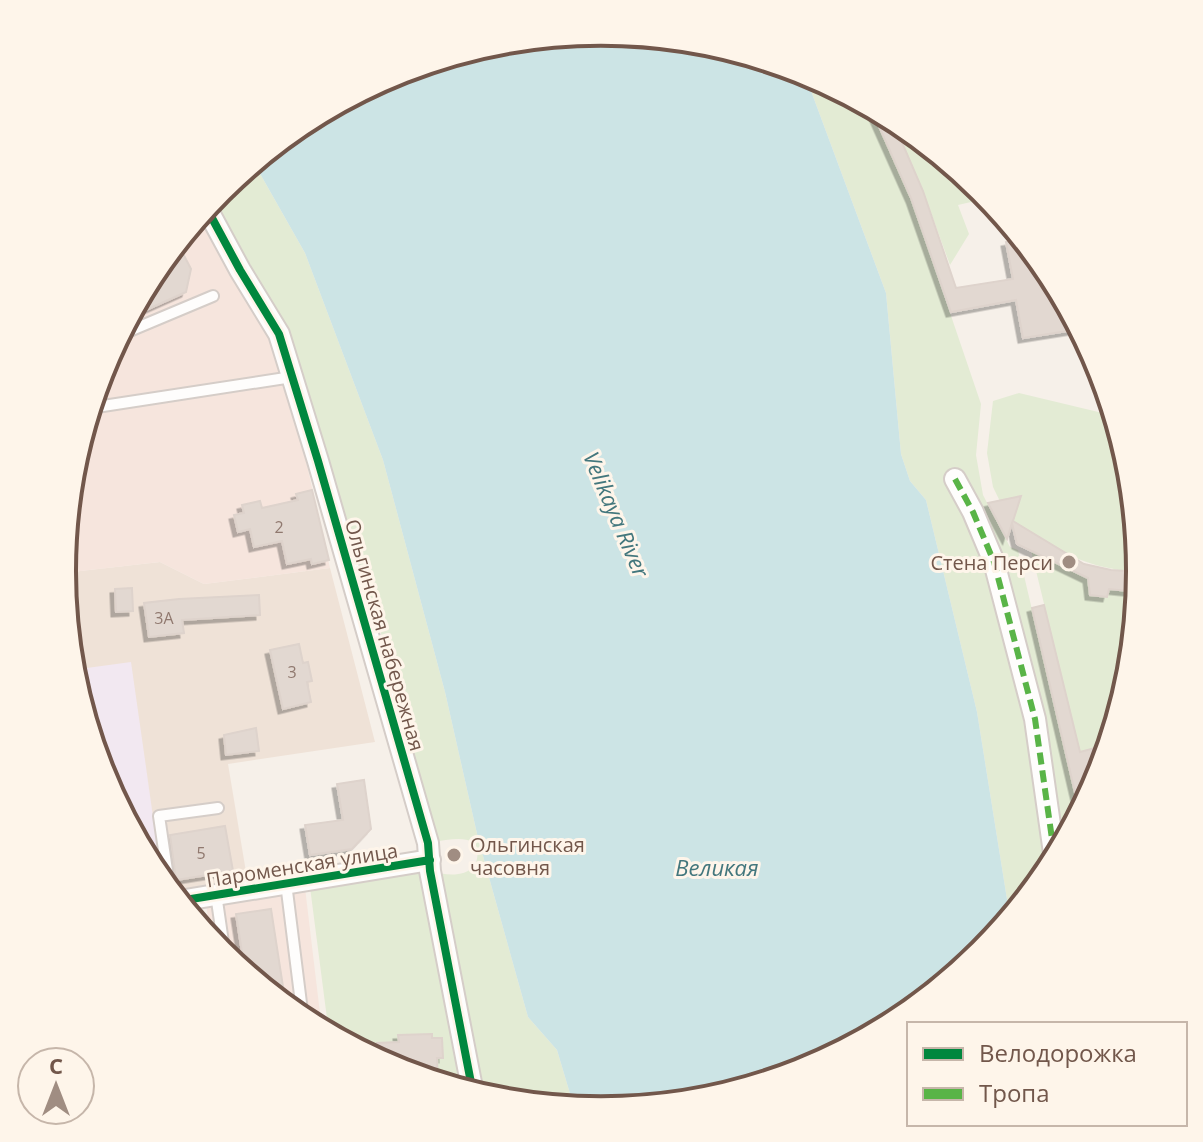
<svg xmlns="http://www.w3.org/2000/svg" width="1203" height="1142" font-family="'Open Sans',sans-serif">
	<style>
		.residential { fill: #efe2d7 }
		.commercial { fill: #f6e5dd }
		.education { fill: #f2e8f1 }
		.green { fill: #e3ebd4 }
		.water { fill: #cce4e5 }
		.building { fill: #e2d8d1; stroke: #ded3cc; stroke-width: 2; filter: url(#shadow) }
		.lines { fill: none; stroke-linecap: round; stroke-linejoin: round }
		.lane-casing { stroke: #d5cdc8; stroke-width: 14 }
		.street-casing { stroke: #d5cdc8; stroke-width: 24 }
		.lane { stroke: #fefdfc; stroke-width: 10 }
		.street { stroke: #fefdfc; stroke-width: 20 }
		.quiet { stroke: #59b447; stroke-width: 6; stroke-dasharray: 12 6; stroke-linecap: butt }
		.cycleway-casing { stroke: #fef5ea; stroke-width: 13 }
		.cycleway { stroke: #00873e; stroke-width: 8 }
		.poi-dot { fill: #a08d82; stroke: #fef5ea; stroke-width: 3 }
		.labels { text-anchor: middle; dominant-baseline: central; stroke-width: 6; stroke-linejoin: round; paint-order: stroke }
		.number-label { font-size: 16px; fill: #90796f }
		.poi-label { font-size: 20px; fill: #72574b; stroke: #fef5ea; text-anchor: end }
		.street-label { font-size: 20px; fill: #72574b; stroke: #fef5ea }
		.water-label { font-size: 22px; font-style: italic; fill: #43777d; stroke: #fef5ea }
		.rim { fill: none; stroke: #72574b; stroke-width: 4 }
	</style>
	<defs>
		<filter id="shadow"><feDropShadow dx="-4.5" dy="4.5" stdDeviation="0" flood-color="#0004"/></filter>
	</defs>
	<rect width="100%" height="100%" fill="#f6f0e9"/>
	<!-- residential -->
	<path class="residential" d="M160,562L204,584L330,568L375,742L228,764L247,878L170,891L153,870L103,777L73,676L63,573Z"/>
	<!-- commercial -->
	<path class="commercial" d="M202,212L273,335L302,443L330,568L204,584L160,562L63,573L73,465L104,364L154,271Z
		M303,871L322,1030L302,1019L220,952L212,942L203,886Z"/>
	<!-- education -->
	<path class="education" d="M131,662L146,767L162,881L153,870L103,777L73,676L72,670Z"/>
	<!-- green -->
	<path class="green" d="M804,72L870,106L911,198L981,404L976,455L983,495L1010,547L1018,550L1080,814L1049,871L1010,918L977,712L926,500L910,481L901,454L886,293Z
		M891,117L901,123L983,190L1002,213L994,214L971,202L958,205L969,234L950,265L923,191Z
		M254,163L305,253L383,460L445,692L478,838L528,1017L557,1050L574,1107L496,1100L395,1069L329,1034L310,887L430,871C446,875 462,878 475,866C487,831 454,839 433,842L380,630L322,460L286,330L252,269L242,262L211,201L221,190Z
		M1019,393L1115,416L1130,466L1140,572C1109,570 1085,564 1057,549C1042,541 1030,529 1012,526L993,487L987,453L993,401Z
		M1030,546L1088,578L1106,596L1109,589L1138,592L1130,677L1105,757L1098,758L1095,748L1080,752Z"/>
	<!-- water -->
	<path class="water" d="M602,32L707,42L804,72L886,293L901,454L910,481L926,500L977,712L1010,918C934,1011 824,1074 707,1099C690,1103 670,1103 653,1105C626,1108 601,1110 574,1107L557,1050L528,1017L478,838L445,692L383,460L305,253L254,163L302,123L396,73L497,42Z"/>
	<!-- building -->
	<path class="building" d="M870,106L891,117L923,191L956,288L1013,279L1006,242L1023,239L1050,272L1080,329L1023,338L1016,300L951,312L911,198Z
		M177,242L191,269L186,292L128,318L154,271Z
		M312,490L329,560L312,564L311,559L287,564L282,541L254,547L250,529L238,532L234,515L244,513L242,505L260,501L262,508L298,500L296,494Z
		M1021,496L1013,521L1084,564L1111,570L1140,572L1138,592L1109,589L1107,597L1090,595L1088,578L1017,544L1012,523L1007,539L988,503Z
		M132,588L133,611L116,612L115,589Z
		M259,595L260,615L182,620L184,633L149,637L144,603L179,599Z
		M1044,605L1080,752L1095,748L1102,770L1080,814L1032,608Z
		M299,644L303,663L308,662L312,681L307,682L311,702L283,709L270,650Z
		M256,728L259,751L226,755L224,735Z
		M364,780L371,829L352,849L310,855L305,825L343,820L337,784Z
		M225,826L233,871L176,880L170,835Z
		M271,909L286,1006L245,972L236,914Z
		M432,1034V1038H442L443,1058H437L438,1082L395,1069L377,1059V1043L399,1042L398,1035Z"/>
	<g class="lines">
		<!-- lane casing -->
		<g class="lane-casing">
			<path id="lane" d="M120,335L213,296
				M90,408L292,377
				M286,883L303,1019
				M170,891L159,816L218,808
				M216,894L225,956"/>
		</g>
		<!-- street casing -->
		<g class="street-casing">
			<path id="street" d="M206,207L240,270L279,334L318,461L428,843L430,871L473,1093
				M955,479L973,512L994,562L1035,719L1055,860
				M179,901L430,860"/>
		</g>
		<!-- lane -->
		<use href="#lane" class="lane"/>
		<!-- street -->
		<use href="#street" class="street"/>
		<!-- quiet -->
		<path class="quiet" d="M1129,473L1131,472
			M955,479L973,512L994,562L1035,719L1055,860"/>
		<!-- cycleway casing -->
		<g class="cycleway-casing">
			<path id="cycleway" d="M206,207L240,270L279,334L318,461L428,843L430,871L473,1093
				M179,901L430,860"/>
		</g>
		<!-- cycleway -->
		<use href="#cycleway" class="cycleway"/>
	</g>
	<!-- markers -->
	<g class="poi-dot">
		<circle cx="1069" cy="562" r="8"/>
		<circle cx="454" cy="855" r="8"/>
	</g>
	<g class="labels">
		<!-- number labels -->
		<g class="number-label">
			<text x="279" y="527">2</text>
			<text x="164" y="618">3А</text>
			<text x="292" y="672">3</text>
			<text x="201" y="853">5</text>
		</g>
		<!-- poi labels -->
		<g class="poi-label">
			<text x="1053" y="562">Стена Перси</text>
			<text x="470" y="844" text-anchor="start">Ольгинская<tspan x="470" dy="23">часовня</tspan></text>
		</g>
		<!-- street labels -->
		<g class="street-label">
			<text transform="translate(385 635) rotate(74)">Ольгинская набережная</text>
			<text transform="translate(302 865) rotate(-9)">Пароменская улица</text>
		</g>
		<!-- water labels -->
		<g class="water-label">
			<text transform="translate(617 514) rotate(67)">Velikaya River</text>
			<text x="717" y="867">Великая</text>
		</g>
	</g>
	<!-- crop -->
	<path d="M0 0H1203V1142H0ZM76 571a525 525 0 1 1 1050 0a525 525 0 1 1-1050 0Z" fill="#fef5ea" fill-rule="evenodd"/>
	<path class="rim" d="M76 571a525 525 0 1 1 1050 0a525 525 0 1 1-1050 0Z"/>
	<!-- legend -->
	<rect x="907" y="1022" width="280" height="104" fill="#fef5ea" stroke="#c6b6aa" stroke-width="2"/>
	<rect x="923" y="1048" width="40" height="12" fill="#00873e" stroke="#c6b6aa" stroke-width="2"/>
	<text x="979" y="1062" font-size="24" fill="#72574b">Велодорожка</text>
	<rect x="923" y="1088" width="40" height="12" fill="#59b447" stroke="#c6b6aa" stroke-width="2"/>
	<text x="979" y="1102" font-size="24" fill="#72574b">Тропа</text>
	<!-- north arrow -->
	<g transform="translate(56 1086)"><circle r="38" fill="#fef5ea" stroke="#c6b6aa" stroke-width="2"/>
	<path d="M0-6L14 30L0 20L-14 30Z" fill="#a08d82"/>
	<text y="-12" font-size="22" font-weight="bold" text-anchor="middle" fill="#72574b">С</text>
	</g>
</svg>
